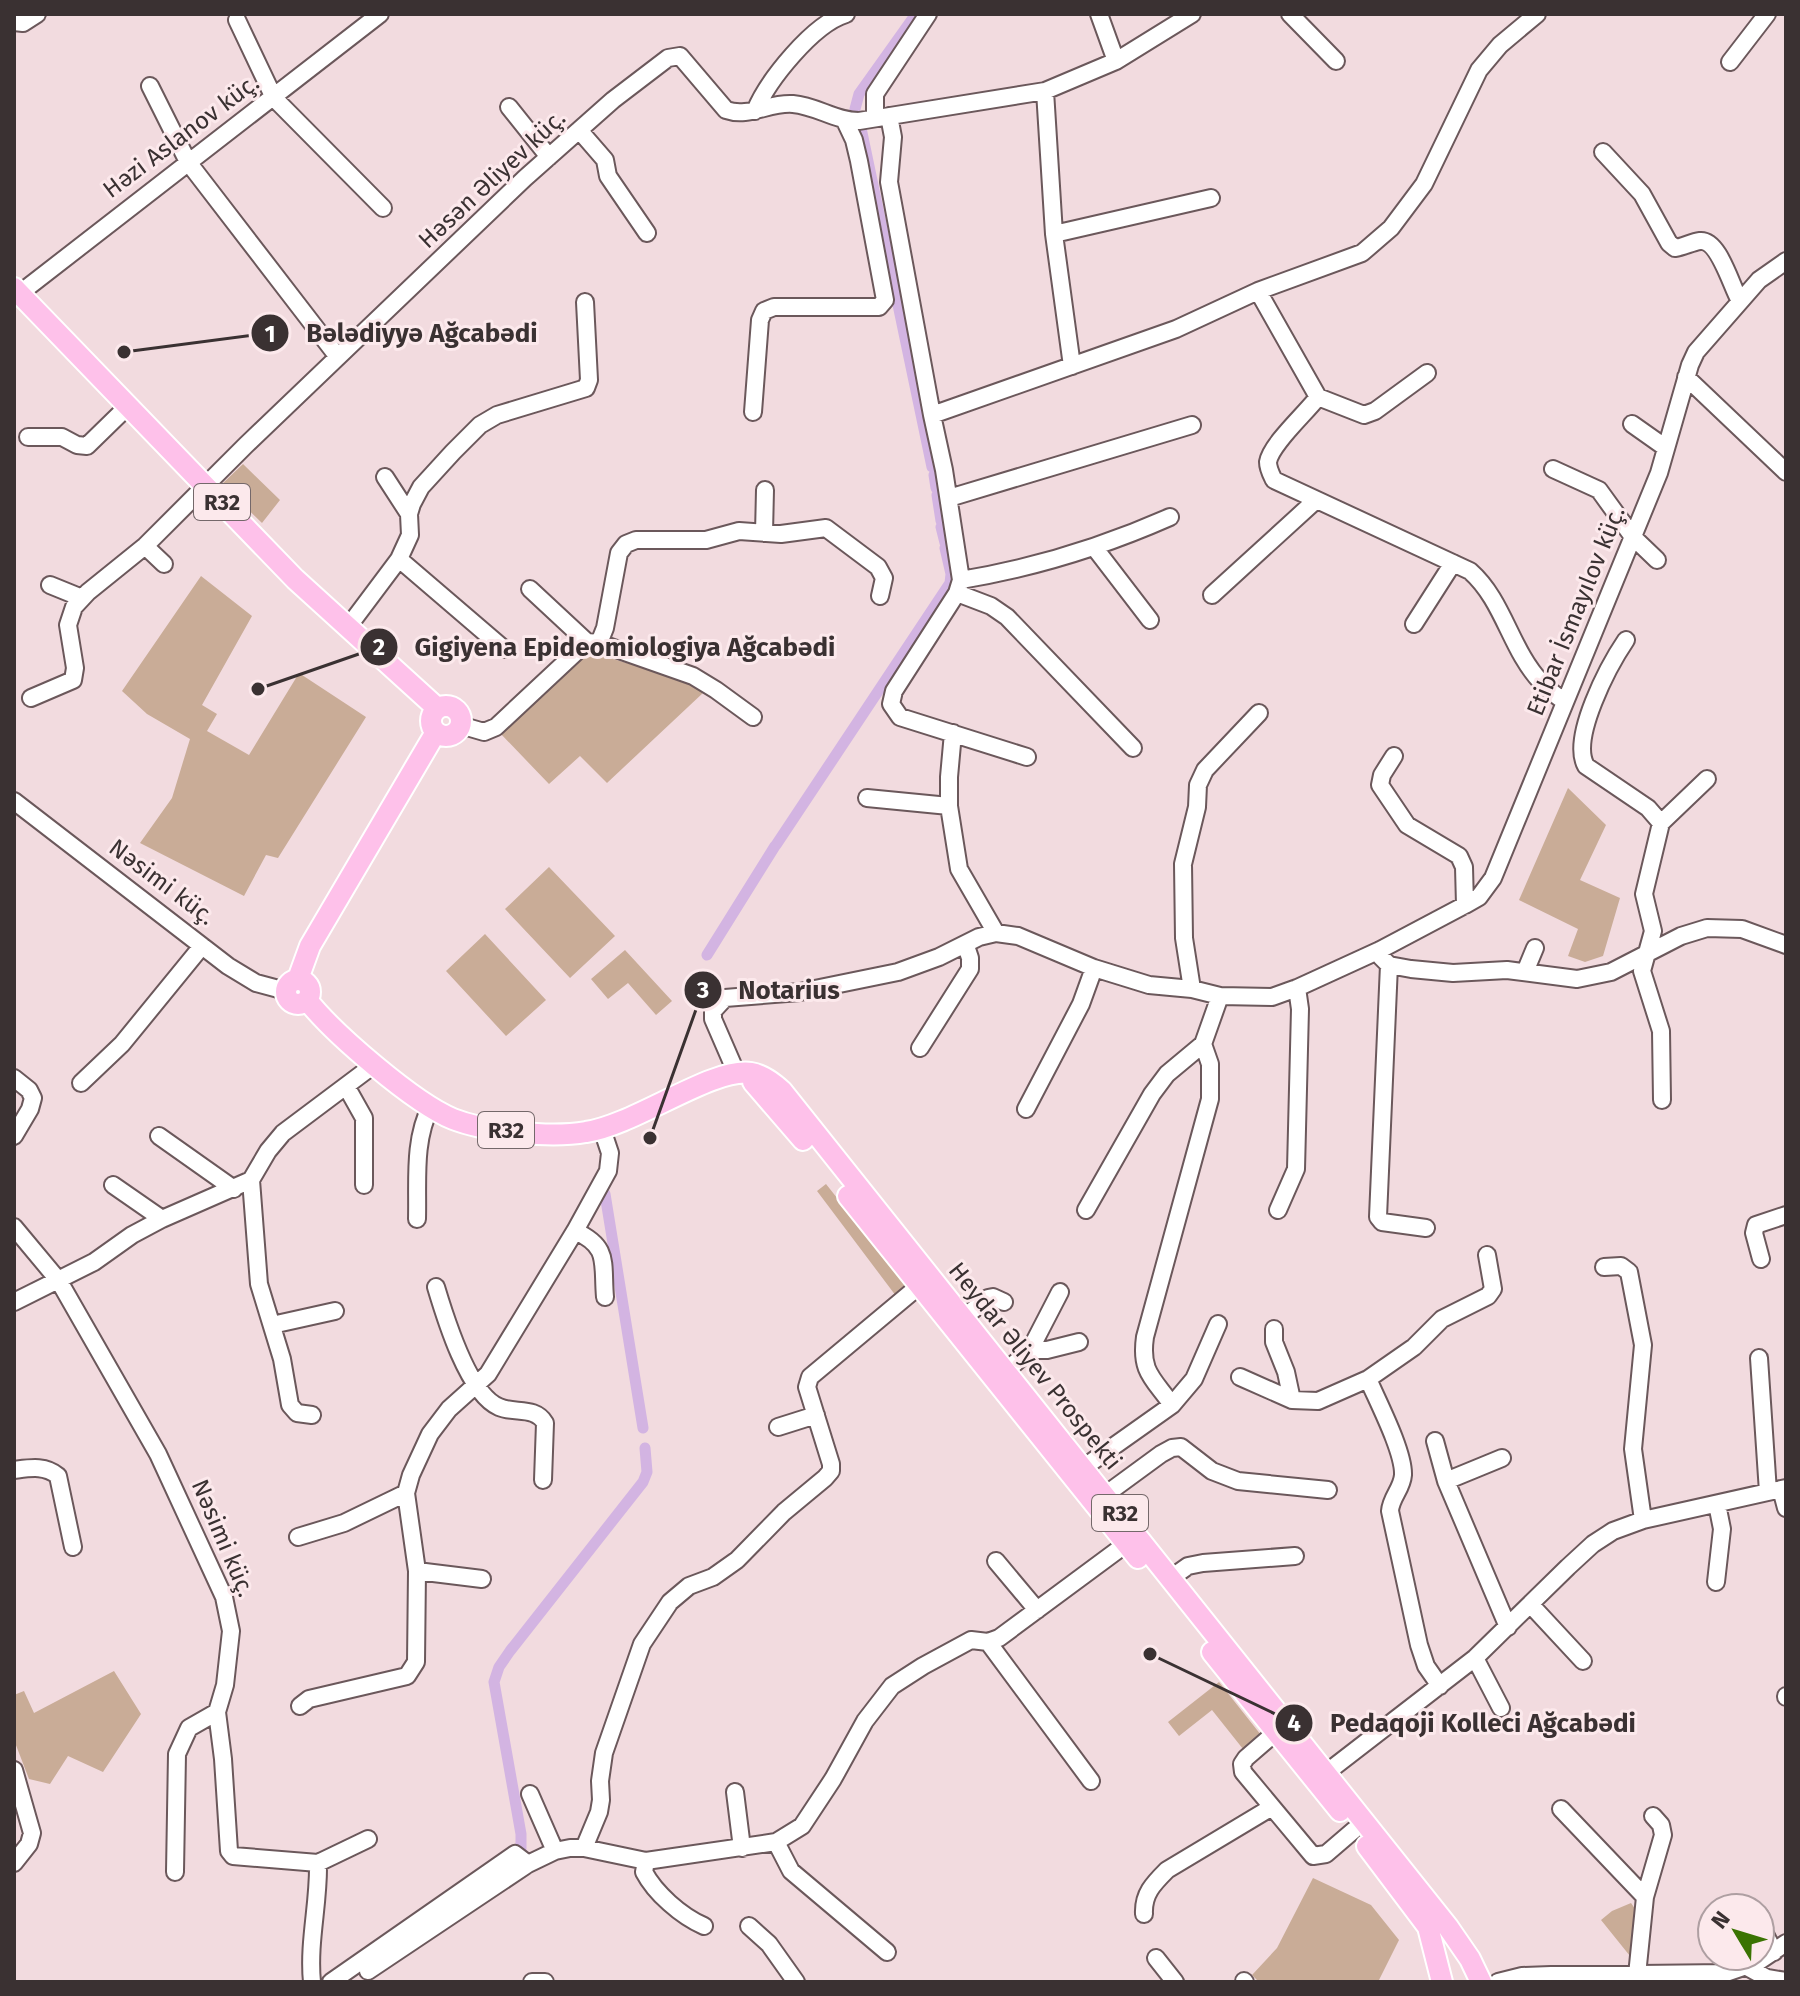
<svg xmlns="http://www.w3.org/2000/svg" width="1800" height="1996" font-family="'Fira Sans',sans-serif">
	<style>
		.green { fill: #c9ac97 }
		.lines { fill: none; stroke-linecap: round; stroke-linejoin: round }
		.canal { stroke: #d3b4e2; stroke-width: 11 }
		.minor-casing { stroke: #6b585b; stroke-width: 20 }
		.major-casing { stroke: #fff; stroke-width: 24 }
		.minor { stroke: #fff; stroke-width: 16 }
		.major { stroke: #fec1ea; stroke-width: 20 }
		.labels { text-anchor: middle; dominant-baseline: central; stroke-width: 6; stroke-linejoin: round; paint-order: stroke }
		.shield { fill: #fce9ec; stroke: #74686a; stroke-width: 2 }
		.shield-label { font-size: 22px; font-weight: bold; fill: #3a3132 }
		.street-label { font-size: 24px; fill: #3a3132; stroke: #fce9ec }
		.leader { fill: none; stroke: #3a3132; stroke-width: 3 }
		.callout-dot { fill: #3a3132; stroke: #fce9ec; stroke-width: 3 }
		.mark-label { font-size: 24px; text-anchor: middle; font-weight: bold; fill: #fff }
		.callout-label { font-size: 26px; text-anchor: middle; font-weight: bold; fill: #3a3132; stroke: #fce9ec; stroke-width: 6; stroke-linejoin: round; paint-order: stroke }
	</style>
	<rect width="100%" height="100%" fill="#f2dbdf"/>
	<!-- green -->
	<path class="green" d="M243,464L280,500L262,523L222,484Z
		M201,576L252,616L202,705L217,714L207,731L249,755L299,673L366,717L278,858L266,855L244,896L140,843L172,798L190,739L147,714L122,691Z
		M581,652H589L685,680L704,692L607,783L580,756L549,784L499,732Z
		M1568,788L1606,825L1580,880L1620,898L1603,956L1585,962L1568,956L1578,929L1519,900Z
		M549,867L615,936L570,978L505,909Z
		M485,934L546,1000L506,1036L446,971Z
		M625,950L672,1001L656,1015L628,983L608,999L591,979Z
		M826,1184L906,1285L896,1296L817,1191Z
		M114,1671L141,1714L103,1772L68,1756L50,1784L29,1779L14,1740V1695L24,1691L34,1713Z
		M1219,1682L1261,1735L1243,1749L1212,1710L1179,1736L1168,1722Z
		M1313,1878L1371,1905L1399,1940L1378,1982H1259L1252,1975L1277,1948Z
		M1631,1903L1638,1913L1630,1956L1601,1920L1612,1911Z"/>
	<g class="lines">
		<!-- canal -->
		<path class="canal" d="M855,109L859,94L916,14
			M861,128L932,467
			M934,475L936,488
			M937,495L941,521
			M941,527L945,543
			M776,845L950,583L951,574L945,548
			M707,955L775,846
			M605,1194L643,1428
			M521,1851V1834L494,1682L499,1667L510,1651L643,1482L647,1472L645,1448"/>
		<!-- minor casing -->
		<g class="minor-casing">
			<path id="minor" d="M1099,14L1116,61
				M1290,14L1336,61
				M237,20L274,98L383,208
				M14,22L23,23L37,14
				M1730,62L1767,14
				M150,86L188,162L338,357
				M1045,91L1054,234L1072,366
				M509,107L549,157
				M755,111C768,80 813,24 846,14
				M889,116L893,137L889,182L932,415
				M875,118V94L928,14
				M579,130L605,160L608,176L647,233
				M1603,152L1642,194L1669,243L1675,248C1683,247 1692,242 1700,241C1719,239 1731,286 1740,301
				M1054,234L1211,198
				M1258,291L1318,397C1306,413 1271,444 1268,462C1268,469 1271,474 1274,480L1470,571C1504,601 1510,649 1541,682C1548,690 1557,696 1565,702
				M19,294L380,14
				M1686,377L1786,472
				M1318,397L1364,415L1375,411L1427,373
				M753,412L760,320L764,311L774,307H879L885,300L859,161L854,140L845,121
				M1632,424L1666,448
				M28,437H62L77,445L87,446L127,407
				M1553,469L1599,490L1633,537L1657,560
				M385,477L409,514
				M949,498L1192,425
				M764,533L765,490
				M145,546L164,564
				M1094,547L1150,620
				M399,559L504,649
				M961,580C1034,568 1102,547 1170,517
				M50,585L82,598
				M530,589L587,642
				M957,593L991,606L1007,617L1133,748
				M1212,595L1315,501
				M1414,624L1453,563
				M348,627L399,559L410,535L409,514L412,504L421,487L453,452L480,425L497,415L586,388L589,380L585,302
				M1626,640C1609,665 1570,738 1586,766L1648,808L1661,823L1644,894L1653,931L1642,971L1661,1031L1662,1100
				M599,643L605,628L619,553L626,544L636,540H706L739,531L781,534L826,528L878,567L884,578L880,596
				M31,698L73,680L75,668L68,625L74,607L88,592L145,546L246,445L525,178L613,100L668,58L680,56L726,110C749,118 769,102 793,104C817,106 835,121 859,121L1045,91L1116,61L1192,14
				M460,725L484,732L496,727L587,642L599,643L693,676L716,690L753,717
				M953,733L949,777V806L959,869L996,933
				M1394,756L1382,775L1380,785L1407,825L1459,856L1464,867L1465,905
				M1027,757L900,717L891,704L894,691L957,593L961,580L944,470L932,415L1176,329L1258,291L1362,253L1391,228L1424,184L1479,70L1500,45L1537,14
				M867,798L949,806
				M14,801L228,966L256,983L286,991
				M1661,823L1707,779
				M1380,950L1381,957L1389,965L1411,969L1453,973L1507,970L1577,979L1611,972L1681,936L1707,928L1742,929L1786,945
				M1389,965L1378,1217L1382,1222L1426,1228
				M1525,972L1535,948
				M1192,989L1184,938L1183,864L1197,807L1198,785L1205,770L1259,713
				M920,1048L970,969V958L966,946
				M736,1072L713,1019V1011L725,998L800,992L898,972L939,957L979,937L996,933L1018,936L1094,968L1149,985L1192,989L1220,996L1272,997L1297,988L1380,950L1465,905L1479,897L1493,878L1659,473L1690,365L1696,352L1759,280L1786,261
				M14,1078L29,1090L33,1098L30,1109L14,1136
				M81,1083L122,1044L202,946
				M346,1086L364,1118V1185
				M1026,1109L1081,1004L1094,968
				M159,1136L234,1189
				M251,1180L259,1284L282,1359L290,1405L297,1413L312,1415
				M113,1185L162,1219
				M1086,1210L1152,1094L1167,1074L1203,1044L1220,996
				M1278,1210L1296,1169L1300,1009L1297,988
				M417,1219C418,1182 413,1140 431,1106
				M14,1227L59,1281L158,1454L224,1597L231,1631L225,1685L217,1712L189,1728L177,1754L175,1872
				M575,1231C610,1247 602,1262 605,1297
				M1761,1259L1754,1233L1756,1225L1786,1215
				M1604,1267L1621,1266L1629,1272L1643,1345L1633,1449L1643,1520
				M436,1287C445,1317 468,1394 499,1407C515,1414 535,1406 545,1423L543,1480
				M14,1302L94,1262L132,1235L162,1219L251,1180L268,1151L283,1133L375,1064
				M963,1318L988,1298L993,1297L1004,1302
				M272,1325L335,1311
				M1274,1329V1342L1286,1372L1292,1400
				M1030,1350H1047L1079,1342
				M1759,1358L1768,1492
				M1006,1371L1030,1350L1060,1292
				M1240,1377L1292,1400L1318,1401L1368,1379L1414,1347L1442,1319L1488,1296L1493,1289L1487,1255
				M1368,1379C1378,1402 1404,1452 1403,1475C1402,1489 1391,1497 1390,1511L1419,1645L1426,1666L1440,1686
				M1172,1405C1153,1378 1140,1372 1145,1337L1210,1099V1064L1203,1044
				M778,1427L816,1415
				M1435,1441L1446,1481L1508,1627
				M1083,1468L1172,1405L1194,1379L1218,1324
				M14,1470C30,1468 45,1465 58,1476L73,1547
				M1446,1481L1502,1458
				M1781,1489L1786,1508
				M1105,1495L1161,1454L1172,1448L1181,1447L1212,1471L1238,1481L1328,1490
				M298,1537L344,1523L406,1493
				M996,1561L1037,1610
				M417,1571L482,1579
				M1171,1578L1188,1566L1203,1563L1295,1556
				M1716,1582L1722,1529L1717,1504
				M1531,1605L1583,1661
				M988,1642L1091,1781
				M1475,1658L1501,1708
				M1786,1697V1696
				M300,1706L309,1699L407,1676L416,1662L417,1571L406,1493L411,1475L430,1434L449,1409L488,1374L575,1231L608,1171L610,1153L602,1129
				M217,1712L223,1759L229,1851L233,1856L318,1863
				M1276,1732L1246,1758L1242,1764L1243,1772L1313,1856L1326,1854L1354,1830
				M14,1770L32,1833L29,1844L14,1863
				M1317,1780L1475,1658L1568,1567L1593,1544L1613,1531L1643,1520L1786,1488
				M735,1792L742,1848
				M530,1794L555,1851
				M1561,1809L1645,1897
				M776,1842L791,1871L887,1952
				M584,1848L599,1812L601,1800L600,1781L604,1753L642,1644L670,1602L689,1586L713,1577L737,1560L784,1512L825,1478L831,1471V1464L807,1387L810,1377L919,1286
				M646,1861L644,1872C655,1893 681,1916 704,1926
				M1144,1914C1143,1894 1153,1884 1167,1870L1272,1807
				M1760,1916L1764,1932L1774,1952
				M749,1926L769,1944L796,1982
				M1156,1958L1175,1982
				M1747,1967L1767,1978L1786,1981
				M368,1971L528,1864L555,1851L570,1848H584L646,1861L776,1842L802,1826L833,1779L865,1721L892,1686L923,1666L971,1640L988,1642L999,1638L1126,1544
				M1637,1975L1645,1897L1663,1835L1661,1825L1653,1816
				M1244,1981L1245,1982
				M312,1982C308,1942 319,1903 318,1863L368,1839
				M331,1982L515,1854L528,1864
				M532,1982H545
				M1498,1982L1522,1976L1551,1975L1726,1973L1758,1962L1786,1943"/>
		</g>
		<!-- major casing -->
		<g class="major-casing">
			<path id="major" d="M14,288L295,579L437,708
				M431 721a15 15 0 1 1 30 0a15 15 0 1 1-30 0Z
				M298,979L310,946L436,732
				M286 992a12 12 0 1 1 24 0a12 12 0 1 1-24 0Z
				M307,1000C334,1034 414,1103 453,1119C486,1132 551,1138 586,1132C635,1125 712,1067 751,1073C763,1075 773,1083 782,1091L1448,1927L1470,1959L1481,1982
				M753,1082L803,1140
				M848,1196L1138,1558
				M1212,1652L1340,1811
				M1367,1846L1428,1927L1442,1982"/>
		</g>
		<!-- minor -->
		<use href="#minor" class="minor"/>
		<!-- major -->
		<use href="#major" class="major"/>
	</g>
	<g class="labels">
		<!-- shield labels -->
		<g class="shield">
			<rect x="194" y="484" width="56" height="36" rx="6"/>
			<rect x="478" y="1112" width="56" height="36" rx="6"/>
			<rect x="1092" y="1495" width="56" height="36" rx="6"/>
		</g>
		<g class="shield-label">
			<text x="222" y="502">R32</text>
			<text x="506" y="1130">R32</text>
			<text x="1120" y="1513">R32</text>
		</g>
		<!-- street labels -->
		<g class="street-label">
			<text transform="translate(181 136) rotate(-37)">Həzi Aslanov küç.</text>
			<text transform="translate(492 179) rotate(-43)">Həsən Əliyev küç.</text>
			<text transform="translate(1576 611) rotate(-68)">Etibar İsmayılov küç.</text>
			<text transform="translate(162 882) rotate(37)">Nəsimi küç.</text>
			<text transform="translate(1035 1366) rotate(51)">Heydar Əliyev Prospekti</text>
			<text transform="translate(223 1538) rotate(67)">Nəsimi küç.</text>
		</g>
	</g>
	<!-- callouts -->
	<path class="leader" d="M124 352L270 333M258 689L379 647M650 1138L703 990M1150 1654L1294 1723"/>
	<g class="callout-dot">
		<circle cx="124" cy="352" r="8"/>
		<circle cx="258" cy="689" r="8"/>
		<circle cx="650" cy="1138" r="8"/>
		<circle cx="1150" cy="1654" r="8"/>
		<circle cx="270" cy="333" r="20"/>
		<circle cx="379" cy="647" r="20"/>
		<circle cx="703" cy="990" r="20"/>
		<circle cx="1294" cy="1723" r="20"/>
	</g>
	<g class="mark-label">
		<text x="270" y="342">1</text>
		<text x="379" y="655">2</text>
		<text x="703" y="998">3</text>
		<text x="1294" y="1731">4</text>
	</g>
	<g class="callout-label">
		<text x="422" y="342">Bələdiyyə Ağcabədi</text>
		<text x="625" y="656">Gigiyena Epideomiologiya Ağcabədi</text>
		<text x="789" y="999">Notarius</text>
		<text x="1483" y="1732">Pedaqoji Kolleci Ağcabədi</text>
	</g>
	<!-- border -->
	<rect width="1800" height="1996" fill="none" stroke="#3a3132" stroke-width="32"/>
	<!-- north arrow -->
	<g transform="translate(1736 1932) rotate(308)"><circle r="38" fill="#fce9ec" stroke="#ae9fa2" stroke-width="2"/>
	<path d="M0-6L14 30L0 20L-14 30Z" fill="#3a7302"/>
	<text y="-12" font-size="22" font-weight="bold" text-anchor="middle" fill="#3a3132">N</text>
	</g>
</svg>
